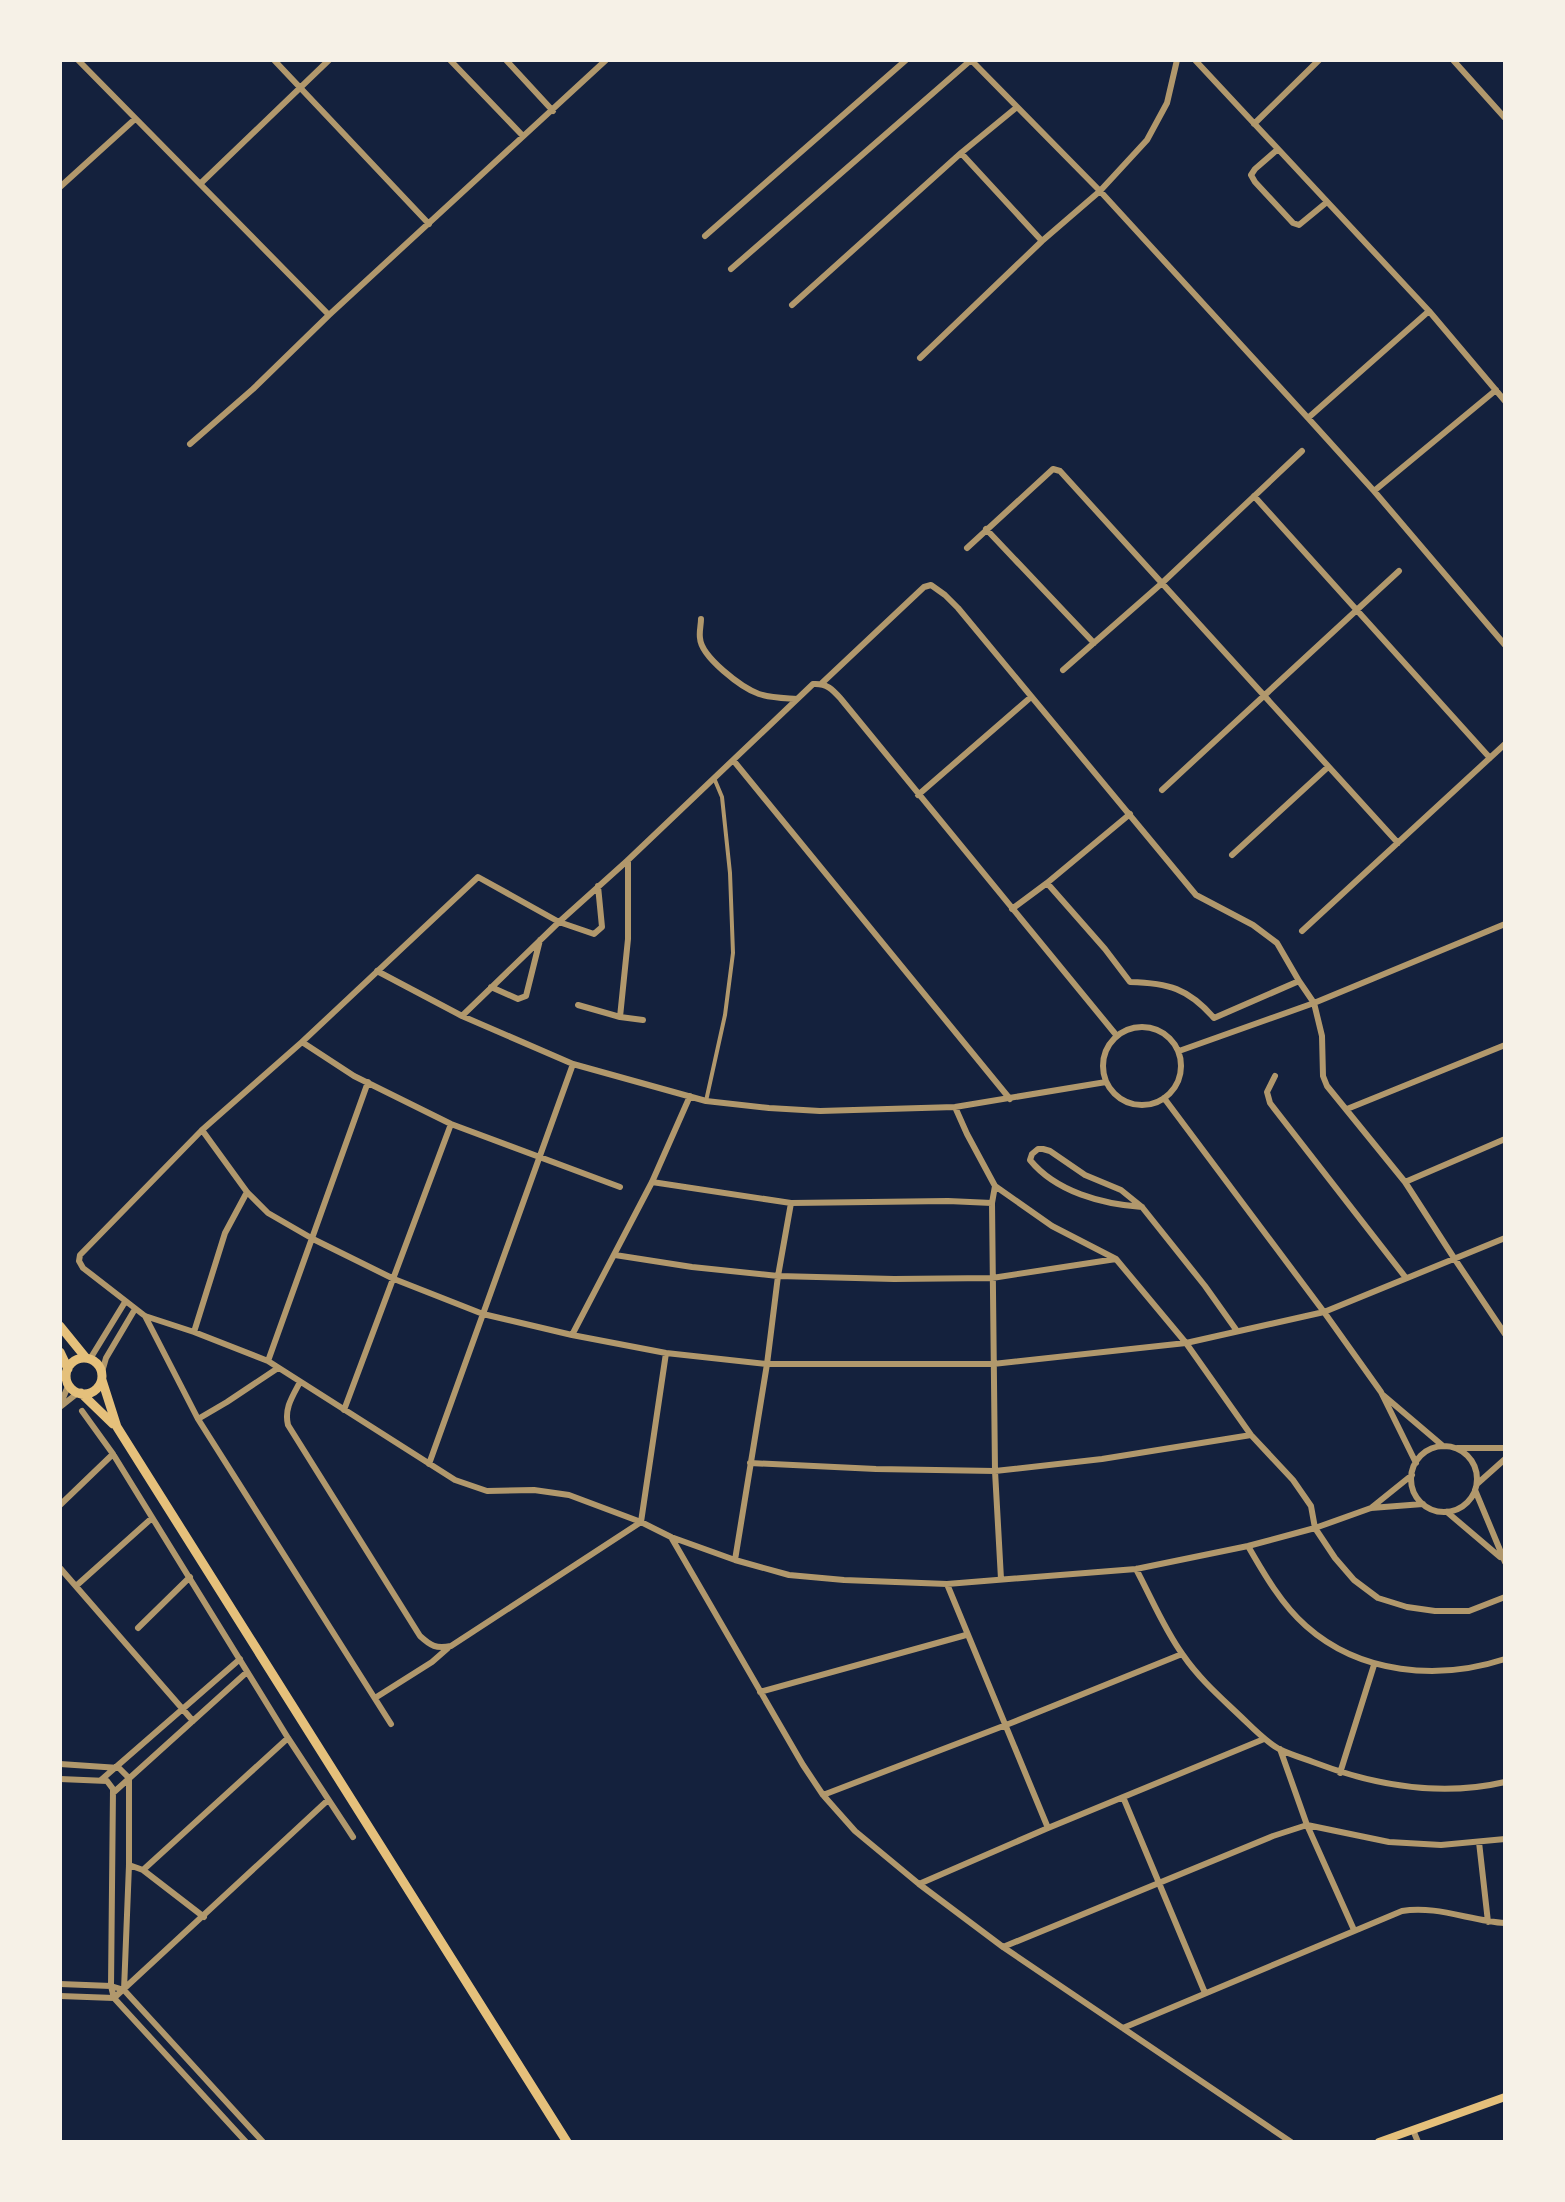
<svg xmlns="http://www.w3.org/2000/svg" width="1565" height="2202" font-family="'Space Grotesk',sans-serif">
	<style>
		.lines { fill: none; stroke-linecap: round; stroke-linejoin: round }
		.pedestrian { stroke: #b1986c; stroke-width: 4 }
		.minor { stroke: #b1986c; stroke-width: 6 }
		.secondary { stroke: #e5c07b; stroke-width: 8 }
		.primary { stroke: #e5c07b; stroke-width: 9 }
	</style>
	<rect width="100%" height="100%" fill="#14213d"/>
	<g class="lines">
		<!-- pedestrian -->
		<path class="pedestrian" d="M706,1101L725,1015L733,953L730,873L722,797L714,778"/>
		<!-- minor -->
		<path class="minor" d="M78,60L329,315
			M274,60L429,224
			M450,60L523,136
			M506,60L553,111
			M971,60L1100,191L1308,418L1374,491L1505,645
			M1195,60L1429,311L1505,401
			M1453,60L1505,118
			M1254,124L1319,60
			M1278,149L1255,169L1251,175L1255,182L1293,223L1299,225L1327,202
			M961,153L1042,241
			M200,184L329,60
			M60,187L135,119
			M705,236L906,60
			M731,269L971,60
			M792,305L961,153L1017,107
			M920,358L1042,241L1100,191L1147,140L1167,103L1177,60
			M1308,418L1429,311
			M190,444L253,389L329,315L606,60
			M1374,491L1496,390
			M1254,496L1490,758
			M986,529L1094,643
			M967,548L1053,469L1060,471L1398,843
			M701,619C701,625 699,632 700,638C701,657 742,688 759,694C771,698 784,698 797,699
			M1063,670L1161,584L1302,451
			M822,683L924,587L931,585L945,595L958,608L1196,895L1253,925L1277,943L1299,981L1214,1018C1188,988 1168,983 1130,982L1105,949L1047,883
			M733,760L1010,1099
			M1162,790L1399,571
			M918,795L1031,697
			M1232,855L1328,767
			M598,886L602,927L594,934L559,922L478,877L302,1042L202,1130L80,1255L79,1261L83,1268L145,1316L194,1332L268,1361L455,1480L487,1491L534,1490L569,1495L641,1522L671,1537L735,1560L789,1575L844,1580L947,1584L1136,1569L1248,1546L1315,1528L1371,1508L1423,1504
			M1012,909L1047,883L1130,814
			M1302,931L1505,744
			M377,971L462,1016L573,1064L706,1101L769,1108L820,1111L955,1107L1106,1082
			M1299,981L1314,1003L1322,1036L1323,1076L1327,1086L1405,1182L1454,1258L1505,1334
			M491,987L518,999L526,996L540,940
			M578,1005L620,1017L643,1020
			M462,1016L559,922L628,860L813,684C827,683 833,690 841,699L1117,1036
			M620,1017L628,939V860
			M1103 1066a39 39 0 1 1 78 0a39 39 0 1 1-78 0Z
			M302,1042L354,1076L451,1124L620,1187
			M1179,1051L1314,1003L1505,924
			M1275,1076L1267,1092L1270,1103L1406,1278
			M1164,1098L1324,1312L1381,1392L1416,1463
			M955,1107L967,1134L995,1186L1052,1226L1116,1259L1186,1343L1251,1435L1293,1480L1311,1506L1315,1528L1335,1558L1354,1580L1378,1598L1407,1607L1435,1611H1469L1505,1597
			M1347,1109L1505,1045
			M202,1130L247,1192L268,1213L313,1239L394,1279L483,1314L572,1335L666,1353L767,1364H993L1186,1343L1324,1312L1505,1238
			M652,1182L791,1203L948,1201L992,1203
			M1405,1182L1505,1139
			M995,1186L992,1203L995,1471L1001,1579
			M1142,1207C1102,1204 1056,1192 1030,1160L1032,1154L1038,1149H1043L1050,1151L1085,1175L1121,1190L1142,1207L1205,1286L1237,1331
			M615,1255L692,1267L778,1276L894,1279L992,1278L1116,1259
			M145,1316L198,1419L391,1724
			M194,1332L225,1233L247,1192
			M572,1335L652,1182L690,1096
			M90,1359L125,1302
			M268,1361L368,1082
			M102,1372L106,1358L135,1309
			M300,1382C292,1397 284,1409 288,1425L420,1636C431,1646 436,1649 451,1646L641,1522L666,1353
			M1383,1395L1443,1446
			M60,1405L69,1384
			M60,1407L79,1392
			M344,1410L451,1124
			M82,1411L113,1454L288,1738L353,1837
			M198,1419L227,1402L278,1368
			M1411 1479a33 33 0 1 1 66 0a33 33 0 1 1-66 0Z
			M1457,1448H1505
			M750,1463L876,1469L995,1471L1102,1459L1251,1435
			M429,1464L573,1064
			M1477,1484L1505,1459
			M1475,1490L1505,1562
			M60,1505L113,1454
			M1371,1508L1412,1475
			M1447,1512L1500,1557
			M671,1537L803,1765L823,1795L855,1831L919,1884L1003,1947L1291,2142
			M1248,1546C1264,1574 1282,1605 1306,1626C1360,1674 1438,1681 1505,1659
			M735,1560L767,1364L778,1276L791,1203
			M60,1568L193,1721
			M1136,1569C1151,1597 1164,1629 1183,1655C1198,1677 1218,1695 1237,1713C1250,1725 1263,1740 1279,1749C1289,1754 1302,1758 1313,1762C1373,1785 1441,1797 1505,1782
			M947,1584L1048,1828
			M76,1586L152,1518
			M138,1628L190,1577
			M760,1692L966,1635
			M375,1698L432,1662L448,1648
			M1280,1749L1307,1825L1354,1930
			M60,1764L119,1768L129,1778V1865L124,1990
			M1340,1773L1374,1665
			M60,1779L107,1781L113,1789L111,1986L114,1998L246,2142
			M101,1780L240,1659
			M113,1793L247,1672
			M823,1795L1006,1725L1182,1654
			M1123,1797L1205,1993
			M1479,1842L1488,1922
			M129,1865L143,1870L204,1917
			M143,1870L288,1738
			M919,1884L1048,1828L1264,1739
			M1003,1947L1273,1836L1307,1825L1389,1842L1441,1845L1505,1839
			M60,1984L111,1986L124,1990L263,2142
			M60,1996L114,1998L328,1800
			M1123,2028L1402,1911C1436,1905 1471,1921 1505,1923
			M1413,2130L1418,2142"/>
		<!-- secondary -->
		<path class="secondary" d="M1379,2142L1505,2097"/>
		<!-- primary -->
		<path class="primary" d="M60,1326L86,1358
			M60,1352L68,1369
			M66 1376a18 18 0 1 1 36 0a18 18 0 1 1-36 0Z
			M102,1380L117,1427L567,2142
			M81,1393L113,1424"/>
	</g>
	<!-- border -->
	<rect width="1565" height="2202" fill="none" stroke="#f6f1e7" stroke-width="124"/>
</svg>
